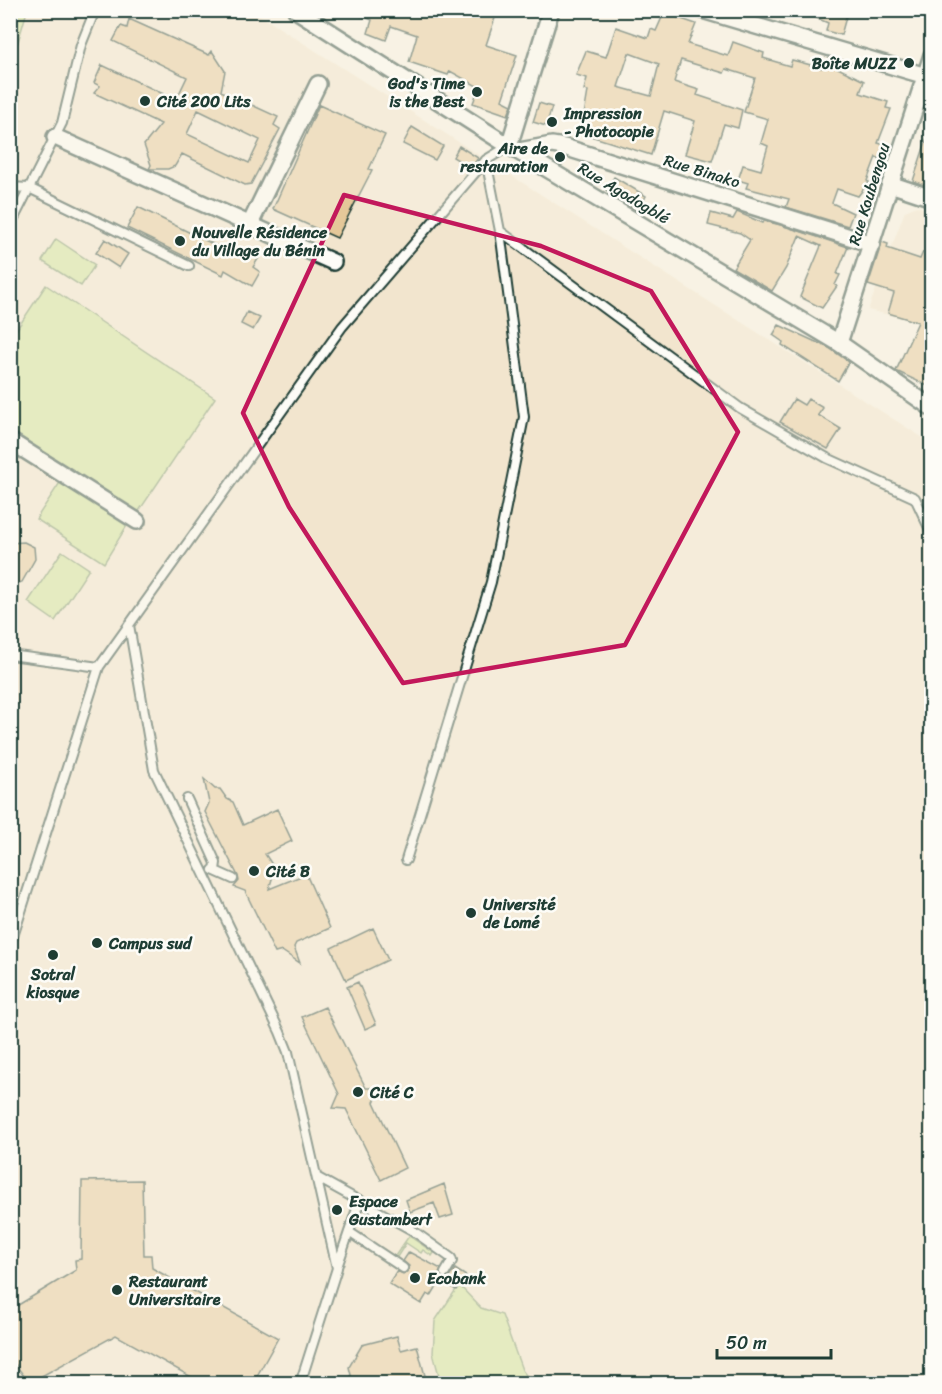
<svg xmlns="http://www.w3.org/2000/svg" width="942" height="1394" font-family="Sriracha,sans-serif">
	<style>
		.built { fill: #f2e5ce }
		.green { fill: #cee397; stroke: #769066; stroke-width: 1.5 }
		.building { fill: #e5c899; stroke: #1f3d34; stroke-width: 1.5; fill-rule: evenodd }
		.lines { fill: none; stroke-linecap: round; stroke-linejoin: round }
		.service-casing { stroke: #1f3d34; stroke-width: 12 }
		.minor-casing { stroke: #1f3d34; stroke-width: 20 }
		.service { stroke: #fdfcf7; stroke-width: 8 }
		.minor { stroke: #fdfcf7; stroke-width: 15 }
		.marked { fill: none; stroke: #c2185b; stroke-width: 4.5; stroke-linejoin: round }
		.poi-dot { fill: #1f3d34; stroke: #fdfcf7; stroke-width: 2 }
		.labels { text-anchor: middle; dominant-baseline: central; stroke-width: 5; stroke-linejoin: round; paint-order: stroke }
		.poi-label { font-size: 16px; font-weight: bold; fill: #1f3d34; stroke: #fdfcf7; text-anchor: start }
		.street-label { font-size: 16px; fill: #1f3d34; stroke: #fdfcf7 }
	</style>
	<rect width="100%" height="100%" fill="#f8f2e4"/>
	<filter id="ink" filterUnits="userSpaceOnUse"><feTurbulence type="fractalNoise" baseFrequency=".0167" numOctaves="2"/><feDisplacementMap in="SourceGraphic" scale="12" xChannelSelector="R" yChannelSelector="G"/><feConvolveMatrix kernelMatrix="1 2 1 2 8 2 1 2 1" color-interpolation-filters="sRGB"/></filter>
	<g filter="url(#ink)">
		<!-- built -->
		<path class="built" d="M10,11H253L931,443V1383H11Z
			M917,206L931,211V325L868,310L905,211Z"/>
		<!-- green -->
		<path class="green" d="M11,10L27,11L11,66L10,11Z
			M56,239L95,265L81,286L42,261Z
			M46,285L215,398L137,514L11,430V338Z
			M61,481L128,524L104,563L36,519Z
			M62,551L89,569L55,621L28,602Z
			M409,1236L434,1253L432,1256L423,1250L421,1253L406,1243L397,1257L395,1256Z
			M459,1285L481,1308L502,1315L522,1370L532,1383H441L433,1353L435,1321Z"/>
		<!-- building -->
		<path class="building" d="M349,10H481L496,15L486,45L517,55L502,100L512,105L508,115L473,103L479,87L450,71L448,75L409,62L417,35L391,26L386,40L368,33L372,20Z
			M798,10H848L841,35L826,31L828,23Z
			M664,13L696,24L688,44L728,56L733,42L764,53L763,58L790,66L792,60L822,68L824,61L864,81L860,93L888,102L886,108L891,109L878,143L888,146L883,160L876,157L867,181L869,182L858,196L837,189L832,203L853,213L848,226L786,207L789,199L746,188L748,183L738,180L743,165L761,170L768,146L761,143L768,119L744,112L755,78L726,69L724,73L681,60L674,82L699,90L697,95L742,110L738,128L724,124L712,161L685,154L695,121L664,111L651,155L581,133L588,91L584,90L587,78L576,75L586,51L606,57L616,27L648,38L651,29L656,31ZM629,53L659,64L651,96L618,87Z
			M129,19L209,55L212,51L225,71L221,91L278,117L274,125L280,129L251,184L245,185L182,154L175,166L168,169H149L151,165L144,145L161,124L94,93L100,86L94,83L102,65L176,100L187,77L113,41L121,26L127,28ZM198,110L260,140L249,163L187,134Z
			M539,103L552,107L546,126L533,122Z
			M319,105L385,135L369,169L372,170L337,238L273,209Z
			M412,127L443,146L435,160L403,144Z
			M929,132L932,133V188L913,181Z
			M459,146L478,158L471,168L453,157Z
			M614,177L646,196L638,211L606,190Z
			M138,207L243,259L249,249L260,256L253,267L260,272L252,286L225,270L223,275L127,228Z
			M737,212L763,223L764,221L781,225L848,247L837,274L840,275L835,285L837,286L822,308L800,297L821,246L799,236L786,268L772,291L733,268L750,240L740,233L708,225L711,213L733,219Z
			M105,239L128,254L119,268L96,253Z
			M882,242L888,244L887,248L920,259L923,252L932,256V388L896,371L918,322L888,313L894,293L868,285Z
			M247,312L260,318L253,330L241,324Z
			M779,325L829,348L849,362L838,381L782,345L783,342L773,335Z
			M794,399L804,405L808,399L823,408L818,415L841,429L828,449L780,422Z
			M24,542L34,547L35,559L22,582L10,586V543Z
			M204,779L215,789H220L227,799L233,802L243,825L277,809L292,841L265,854L275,869L269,889L306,874L330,928L296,943L294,947L300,963L282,951L275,953L245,891L234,887L239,881L238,876L205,812L209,803Z
			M373,928L388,960L346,980L331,948Z
			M358,982L376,1024L365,1029L347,987Z
			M325,1007L366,1088H382L374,1102L405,1168L381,1180L346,1109L333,1108L339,1094L302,1017Z
			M142,1180L144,1255H151L152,1268L278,1338L253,1383H202L116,1335L29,1383L10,1357V1310L76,1270L75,1260L81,1259L82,1181Z
			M444,1184L453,1215L440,1219L434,1203L410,1212L406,1200Z
			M409,1252L441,1269L439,1274L442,1278L431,1296L427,1294L421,1304L389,1284L397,1271L403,1274L408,1271L409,1266L403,1261Z
			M455,1269L466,1276L456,1290L445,1283Z
			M397,1336L401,1350L417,1346L427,1383H353L349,1367L362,1345Z"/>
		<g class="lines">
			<!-- service casing -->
			<g class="service-casing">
				<path id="service" d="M10,187L29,188L189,266
					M10,226L62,123L81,45L95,10
					M500,231L740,408L827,458L915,498L932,534
					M129,625L154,770L280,1032L288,1052L337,1268L300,1384
					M10,655L99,667
					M187,799L216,863L215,870
					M406,860L491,582L524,417L500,231L486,160
					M213,870L233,879
					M10,946L99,667L342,327L486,160L509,146
					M318,1178L412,1230L451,1258L452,1261L445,1273
					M349,1232L403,1268
					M337,1267L360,1200"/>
			</g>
			<!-- minor casing -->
			<g class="minor-casing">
				<path id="minor" d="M296,10L509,146L839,343L932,408
					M702,10L926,76
					M55,137L333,262
					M509,146L551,10
					M519,151L552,145L564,147L872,244
					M890,184L932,198
					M250,224L318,84
					M839,343L932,55
					M10,441L137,521"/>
			</g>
			<!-- service -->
			<use href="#service" class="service"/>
			<!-- minor -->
			<use href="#minor" class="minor"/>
		</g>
	</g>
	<!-- marked area -->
	<path d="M0 0H942V1394H0ZM344,195L541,246L651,291L738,432L625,645L403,683L289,507L243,413Z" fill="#f8f2e4" fill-opacity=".55" fill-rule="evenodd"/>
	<path class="marked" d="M344,195L541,246L651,291L738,432L625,645L403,683L289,507L243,413Z"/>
	<!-- markers -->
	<g class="poi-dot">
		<circle cx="909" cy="63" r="6"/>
		<circle cx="477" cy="92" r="6"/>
		<circle cx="145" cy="101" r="6"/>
		<circle cx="552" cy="122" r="6"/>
		<circle cx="560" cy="157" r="6"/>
		<circle cx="180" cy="241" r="6"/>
		<circle cx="254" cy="871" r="6"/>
		<circle cx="471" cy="913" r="6"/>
		<circle cx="97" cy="943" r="6"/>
		<circle cx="53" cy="955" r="6"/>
		<circle cx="358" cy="1092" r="6"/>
		<circle cx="337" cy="1210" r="6"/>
		<circle cx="415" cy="1278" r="6"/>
		<circle cx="117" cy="1290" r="6"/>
	</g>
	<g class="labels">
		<!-- poi labels -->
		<g class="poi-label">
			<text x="897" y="63" text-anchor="end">Boîte MUZZ</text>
			<text x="465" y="83" text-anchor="end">God's Time<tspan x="465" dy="18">is the Best</tspan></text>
			<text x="157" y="101">Cité 200 Lits</text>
			<text x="564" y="113">Impression<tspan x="564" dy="18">- Photocopie</tspan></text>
			<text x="548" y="148" text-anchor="end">Aire de<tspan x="548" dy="18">restauration</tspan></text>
			<text x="192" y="232">Nouvelle Résidence<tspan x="192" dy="18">du Village du Bénin</tspan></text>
			<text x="266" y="871">Cité B</text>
			<text x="483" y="904">Université<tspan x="483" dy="18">de Lomé</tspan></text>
			<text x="109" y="943">Campus sud</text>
			<text x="53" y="974" text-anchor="middle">Sotral<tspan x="53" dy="18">kiosque</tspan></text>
			<text x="370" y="1092">Cité C</text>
			<text x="349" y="1201">Espace<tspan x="349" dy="18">Gustambert</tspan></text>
			<text x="427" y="1278">Ecobank</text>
			<text x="129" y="1281">Restaurant<tspan x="129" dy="18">Universitaire</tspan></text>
		</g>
		<!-- street labels -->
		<g class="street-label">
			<text transform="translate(702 171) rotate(17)">Rue Binako</text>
			<text transform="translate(624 193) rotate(31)">Rue Agodogblé</text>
			<text transform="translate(869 194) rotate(-73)">Rue Koubengou</text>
		</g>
	</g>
	<!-- margin -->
	<rect width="942" height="1394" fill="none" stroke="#fdfcf7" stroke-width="36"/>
	<rect x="18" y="18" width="906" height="1358" fill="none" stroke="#1f3d34" stroke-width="2" filter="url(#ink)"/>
	<!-- scale -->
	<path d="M717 1349v9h114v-9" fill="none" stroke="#1f3d34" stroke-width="3"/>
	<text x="726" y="1349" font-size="18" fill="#1f3d34" stroke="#fdfcf7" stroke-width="4.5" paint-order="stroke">50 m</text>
</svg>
